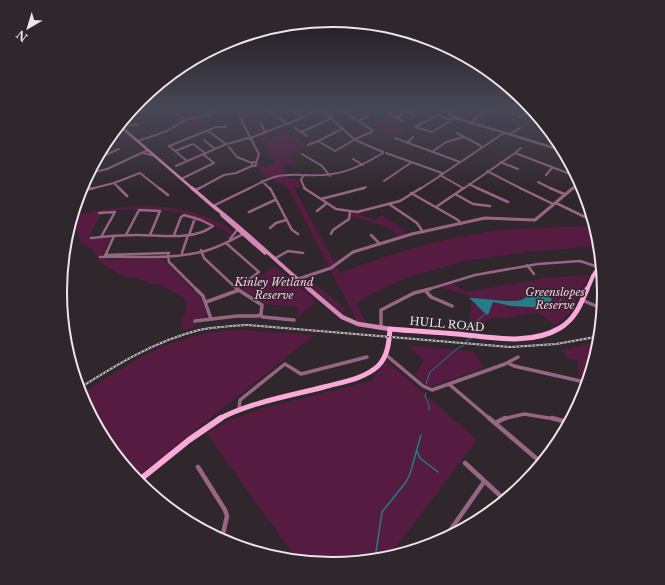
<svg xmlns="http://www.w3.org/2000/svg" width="665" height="585" font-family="'Libre Baskerville',serif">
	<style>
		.green { fill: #551b41 }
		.water { fill: #247e87 }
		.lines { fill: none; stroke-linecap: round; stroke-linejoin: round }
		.stream-far1 { stroke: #247e87; stroke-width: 1 }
		.stream { stroke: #247e87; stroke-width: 1.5 }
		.minor-far3 { stroke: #976683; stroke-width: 2 }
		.minor-far2 { stroke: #976683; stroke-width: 2.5 }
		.minor-far1 { stroke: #976683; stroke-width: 3.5 }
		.minor { stroke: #976683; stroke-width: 4.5 }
		.tertiary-far2 { stroke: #976683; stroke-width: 2.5 }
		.tertiary-far1 { stroke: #976683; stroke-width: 3 }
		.tertiary { stroke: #976683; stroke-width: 5 }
		.secondary-far2 { stroke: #d587b5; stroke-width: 2.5 }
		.secondary-far1 { stroke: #d587b5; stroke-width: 3.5 }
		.secondary { stroke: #d587b5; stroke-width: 4.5 }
		.primary-far2 { stroke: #faa9d8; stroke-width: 4 }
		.primary-far1 { stroke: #faa9d8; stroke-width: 5 }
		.primary { stroke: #faa9d8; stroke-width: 6 }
		.rail-casing { stroke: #c8c1c5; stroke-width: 2 }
		.rail { stroke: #30272c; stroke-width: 1; stroke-dasharray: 2; stroke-linecap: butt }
		.labels { text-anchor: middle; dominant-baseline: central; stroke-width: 3; stroke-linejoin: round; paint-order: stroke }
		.park-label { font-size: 11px; font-style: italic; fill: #ffc3e5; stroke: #30272c }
		.street-label { font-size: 11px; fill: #ece5e9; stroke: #30272c }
		.rim { fill: none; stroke: #ece5e9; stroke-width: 2 }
	</style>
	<rect width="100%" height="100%" fill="#30272c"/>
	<!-- green -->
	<path class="green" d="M247,109H251L268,139L286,132L309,146L300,151L301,153L299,154L296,152L288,157L296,164L282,166L289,179H299L301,186L294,188L340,273C389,254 442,238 495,231C528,227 562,227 596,226L600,240L601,254L589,247L527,252L465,261L405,278L370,295L356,304L366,323L357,321L288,188L270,177L267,178L258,171L261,169L255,167L258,164L266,167L275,163Z
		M195,118L207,125L202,127L206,130L204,131L199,128L195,130L181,123Z
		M380,118L406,130L399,133L397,137L375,131L374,129L380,125L373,122Z
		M146,206C178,207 207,213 233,231L231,235C194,208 147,206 102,212L89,237L93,239L110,238L105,252L102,253L100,260L163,259L201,298L207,316L195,319V327L183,330L182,320L186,310V303L184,298L161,285L151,284L135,277H123L99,261L92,249L81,243L77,231L69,226L72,216L75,215L113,208Z
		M361,212L360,215L375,220L381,215L400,227L406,235L400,237C391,225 364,220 350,216L351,213Z
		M275,266L315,300L314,304L306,311L304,310V312L296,319L298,307L266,304L242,289Z
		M589,275L570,313L555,326L542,315L534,313L507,318H492L485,321L482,333L469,332L472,300L467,295L440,287L452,283L467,292L545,278Z
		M317,285L319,287L347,310L342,313L312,287Z
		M242,330L314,335L135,479L106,444L80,395C134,360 175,331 242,330Z
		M600,342L589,380L580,378L577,360L569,359L561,350Z
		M406,345L473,351L484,368L429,387L415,375L424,360Z
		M387,361L477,440L386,560L332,565L299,562L206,433L230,420L260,409L371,381Z"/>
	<!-- water -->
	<path class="water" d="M530,295L548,296L552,299L547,308L511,306L493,302L488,315C482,312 475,302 469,298C483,298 510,303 521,300C524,299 527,296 530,295Z"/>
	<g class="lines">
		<!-- stream-far1 -->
		<path class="stream-far1" d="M550,303L557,305L561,299
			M473,329L475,323L485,314
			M466,341L472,338
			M426,384L430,372L458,348L464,345
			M426,393L425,396L429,405V410"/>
		<!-- stream -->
		<path class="stream" d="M417,451L420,458L438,472
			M376,552L382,512L406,482L410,474L421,435"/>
		<!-- minor-far3 -->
		<path class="minor-far3" d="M265,109L286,123
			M317,109L325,113L354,139
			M340,109L372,130V132L355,139
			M422,109L425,110
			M292,110L303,116
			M406,111L414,115
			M388,113L403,121L402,122
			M176,114L185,120
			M240,117L250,137
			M519,117L534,110
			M396,118L407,109
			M452,120L438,115L415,127L432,132L456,118
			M358,121L369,116
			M261,123L265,132
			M471,123L478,116L492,109
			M288,124L317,110
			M121,126L137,125
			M295,128L307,136
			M342,129L318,141L335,151L354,140
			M208,131L226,144
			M301,132L332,118
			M457,133L483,147
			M510,134L520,128
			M253,137L286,124
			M253,137L251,139L248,138Z
			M395,138L460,162
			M251,139L259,154L256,163
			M204,140L215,149
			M355,140L383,152
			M138,141L167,131L185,120L212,114L217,109
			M407,143L413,137
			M308,145L318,141
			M229,147L237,157L252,163
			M175,151L169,146L216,127H225L226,125
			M432,152L446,142L464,137
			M143,153L155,156
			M386,153L442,173
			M515,153L521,148
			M302,154L322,166L330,176
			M96,159L119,149
			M353,159L363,165
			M187,161L175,151L193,144L205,153
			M252 164a2 2 0 1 1 4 0a2 2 0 1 1-4 0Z
			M500,162L518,169
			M176,166L224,145L248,138
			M487,171L522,189
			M89,173L107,169L148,150
			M444,173L504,133
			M304,175C337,177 355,170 383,153
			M440,175L463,188
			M546,175L552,168
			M303,176L301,180L305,189
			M181,179L214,163L203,154
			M262,181L270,189
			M384,181L412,162
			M538,182L552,189
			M114,183L120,189
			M469,184L479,189
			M90,189L114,183L140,173L160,189
			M198,189L224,175L236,173L252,166
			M248,189C271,177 276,174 302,175
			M361,189L366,187
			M420,189L443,174
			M463,189L515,153L578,177"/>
		<!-- minor-far2 -->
		<path class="minor-far2" d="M119,188L127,196
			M159,188L168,195
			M270,188L292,230L298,234
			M304,188L336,209L357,212L400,201L421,188
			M477,188L508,202
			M520,188L553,204
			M550,188L564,194
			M195,190L200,188
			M80,191L94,188
			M411,193L458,220L461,224
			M455,194L473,204L490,206
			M321,199L364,188
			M556,203L585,217L592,212
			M389,204L417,223L423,232
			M213,206L250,188
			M436,207L464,188
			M317,211L327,203
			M249,212L275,200
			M99,213L115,212L101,237
			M270,228L276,223L286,220
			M331,234L333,230L349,219L350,212
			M126,235L139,210L160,211L150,235
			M189,235L195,218
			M371,235L380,244
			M91,238C106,236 122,235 137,235C161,235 194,241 213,226L201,220L184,215L181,217L174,235
			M230,239L238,229
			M226,243L259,272L237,288
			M201,250L204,258L238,290
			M182,253L188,235
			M106,254L114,236
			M105,255L169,253
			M168,255L169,262L197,290
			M100,257C135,256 171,260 205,251C220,247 232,240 245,233
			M274,259L288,251L303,253
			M527,265L534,274
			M426,290L475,275L538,264L580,261L598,267"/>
		<!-- minor-far1 -->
		<path class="minor-far1" d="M196,289L203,296L211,319
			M425,290L431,297L452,306
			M582,300L603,309
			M206,302L239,290
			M260,315L263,317L294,320
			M195,321L237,316H258L261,314L262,305L237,289
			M381,328V310L414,293L430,289
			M386,355L423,386L432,390L505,364L518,357
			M508,363L514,366L589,383
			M450,385L490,419
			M239,409L240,400L285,364L301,374L367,357
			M503,419L524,414L555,419"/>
		<!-- minor -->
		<path class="minor" d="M489,418L543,464
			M552,418L570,423
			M495,423L505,418
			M465,463L506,501
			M198,467L225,510L227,516L223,534
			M442,542L484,482"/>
		<!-- tertiary-far2 -->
		<path class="tertiary-far2" d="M445,109L456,118L564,151
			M555,148L561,144
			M572,189L581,182"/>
		<!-- tertiary-far1 -->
		<path class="tertiary-far1" d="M298,279L331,268L353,252L412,234L485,218L535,220L573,188"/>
		<!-- tertiary -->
		<path class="tertiary" d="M211,535C226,534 235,539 245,549"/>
		<!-- secondary-far2 -->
		<path class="secondary-far2" d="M119,125L193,189"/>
		<!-- secondary-far1 -->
		<path class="secondary-far1" d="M192,188L214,207
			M213,206C247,232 277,262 310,290
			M222,215L265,253"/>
		<!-- secondary -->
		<path class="secondary" d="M309,289L342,317L358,324L390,329"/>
		<!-- primary-far2 -->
		<path class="primary-far2" d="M587,290L593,276L602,263"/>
		<!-- primary-far1 -->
		<path class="primary-far1" d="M219,419C252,402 289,396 324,387C342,382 364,379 378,366C388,356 389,342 390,329C412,331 435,332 457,334C490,337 530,346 560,328C575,319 581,304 587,289"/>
		<!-- primary -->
		<path class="primary" d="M137,482L189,440L221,418"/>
		<!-- rail casing -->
		<g class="rail-casing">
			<path id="rail" d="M78,389C116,365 155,341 199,330C215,327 232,326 248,325L511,347L556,344L601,336"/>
		</g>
		<!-- rail -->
		<use href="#rail" class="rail"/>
	</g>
	<!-- sky -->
	<linearGradient id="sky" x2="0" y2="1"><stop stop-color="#1a1518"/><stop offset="0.57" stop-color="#484756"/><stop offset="1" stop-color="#484756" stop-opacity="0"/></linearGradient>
	<rect width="665" height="191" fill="url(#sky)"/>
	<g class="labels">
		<!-- park labels -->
		<g class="park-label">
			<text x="274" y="282">Kinley Wetland<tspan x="274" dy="13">Reserve</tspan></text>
			<text x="555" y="292">Greenslopes<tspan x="555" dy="13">Reserve</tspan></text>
		</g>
		<!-- street labels -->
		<g class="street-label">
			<text transform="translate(447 324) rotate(5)">HULL ROAD</text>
		</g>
	</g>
	<!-- crop -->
	<path d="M0 0H665V585H0ZM67 292a265 265 0 1 1 530 0a265 265 0 1 1-530 0Z" fill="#30272c" fill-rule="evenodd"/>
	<path class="rim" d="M67 292a265 265 0 1 1 530 0a265 265 0 1 1-530 0Z"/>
	<!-- north arrow -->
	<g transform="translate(28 28) rotate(218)" stroke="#30272c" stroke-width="3" paint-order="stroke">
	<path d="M0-3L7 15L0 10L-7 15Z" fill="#ece5e9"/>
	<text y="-6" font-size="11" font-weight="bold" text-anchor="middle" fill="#ece5e9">N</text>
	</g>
</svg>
